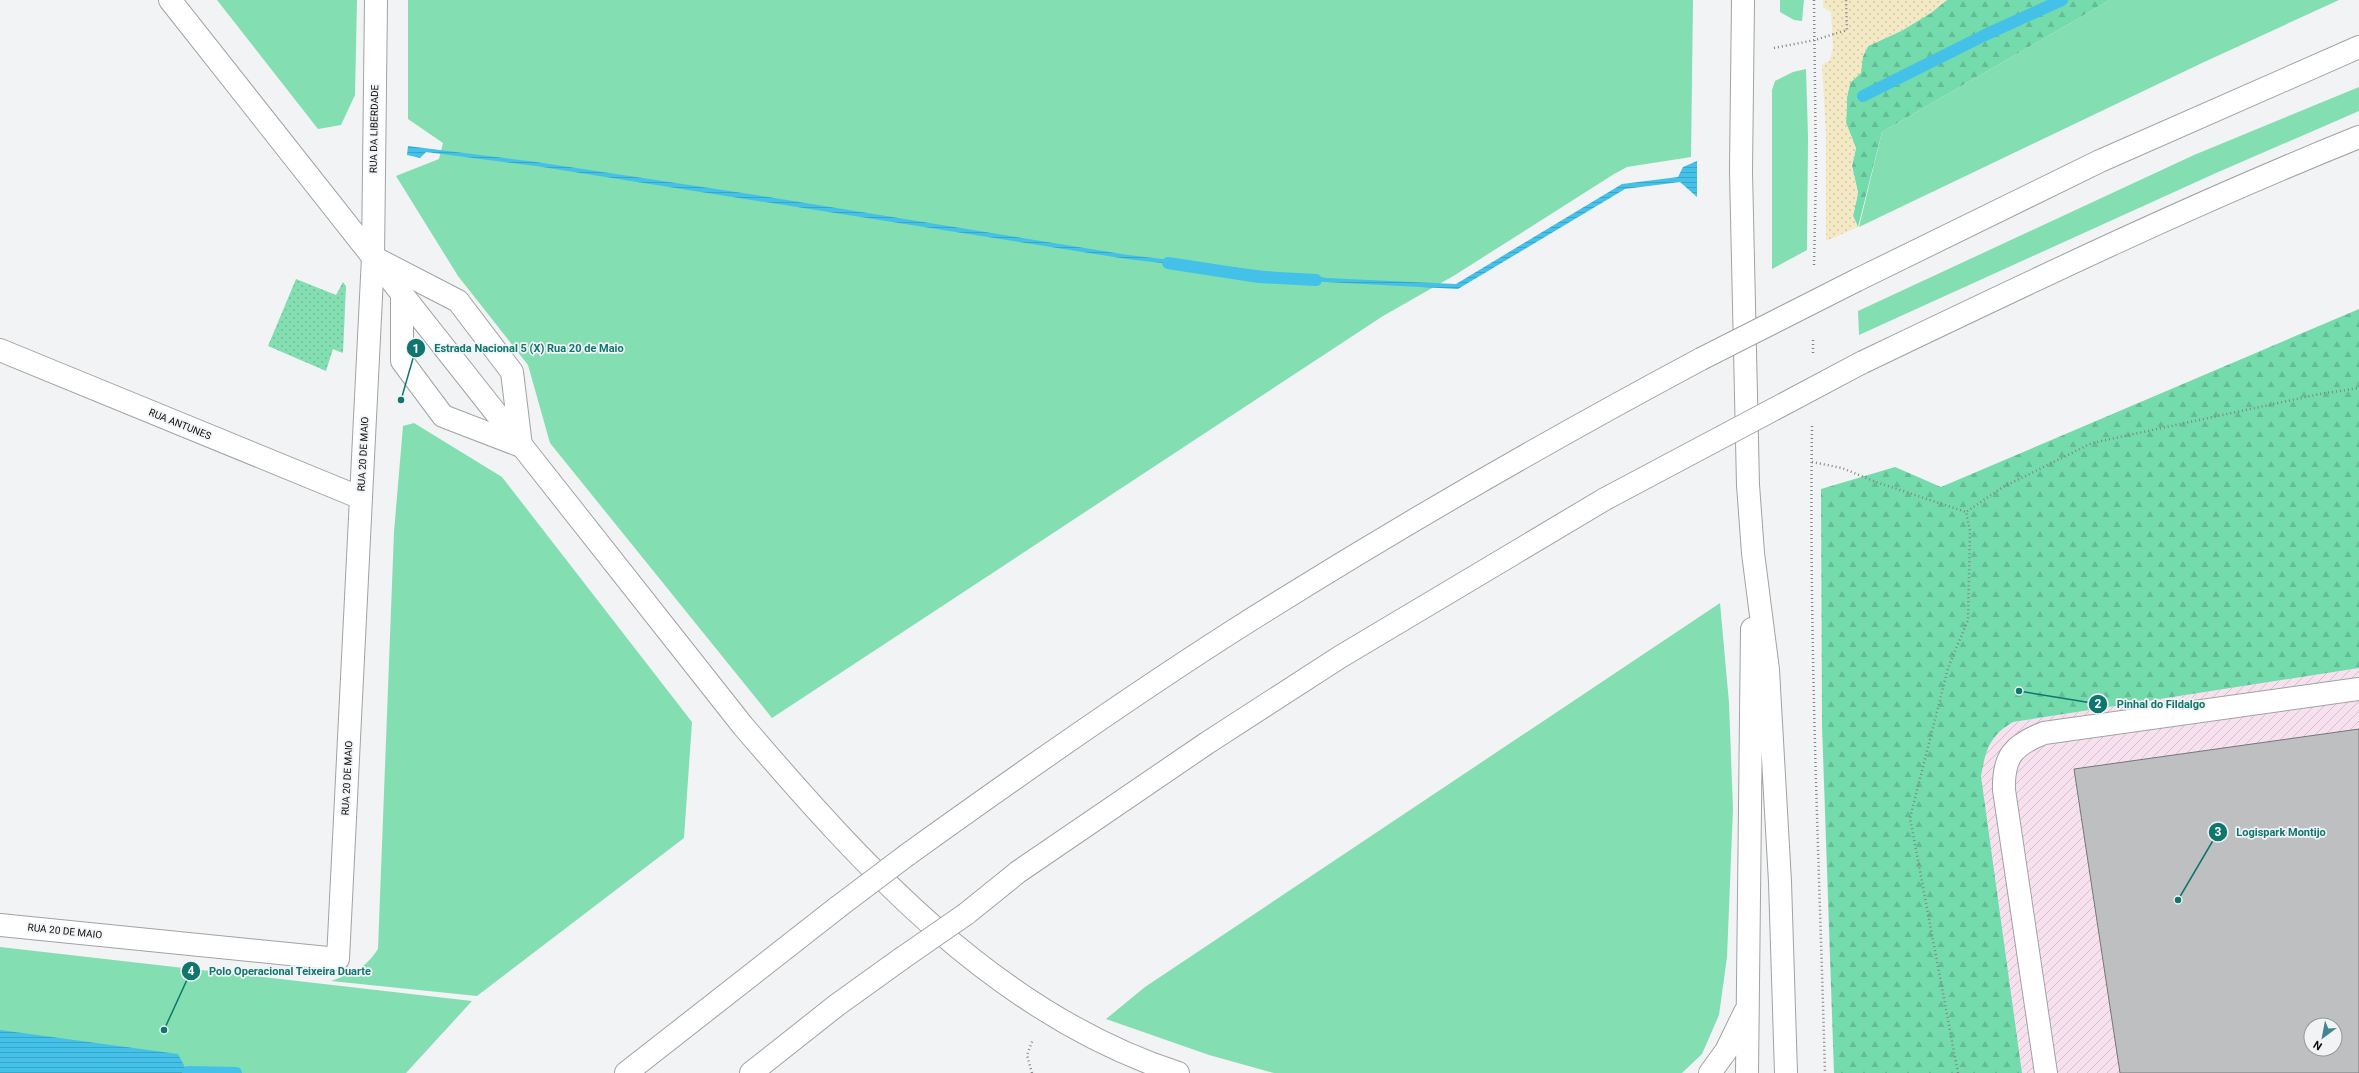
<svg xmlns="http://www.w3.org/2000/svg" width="2359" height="1073" font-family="Roboto,sans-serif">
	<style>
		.industrial { fill: url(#industrial-furrows); fill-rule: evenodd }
		.green { fill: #83deb2 }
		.forest { fill: url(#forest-firs) }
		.sand { fill: url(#sand-dots) }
		.garden { fill: url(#garden-dots) }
		.water { fill: url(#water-rules) }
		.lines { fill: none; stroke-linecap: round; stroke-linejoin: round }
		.stream { stroke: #43c1e8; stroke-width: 12 }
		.building { fill: #bdbfc1; stroke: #757678; fill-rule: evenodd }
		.minor-casing { stroke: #a0a2a4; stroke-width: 24 }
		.major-casing { stroke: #a0a2a4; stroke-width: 24 }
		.highway-casing { stroke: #a0a2a4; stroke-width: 24 }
		.path { stroke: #838486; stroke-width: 2.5; stroke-dasharray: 1 3; stroke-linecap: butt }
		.minor { stroke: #fff; stroke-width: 22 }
		.major { stroke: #fff; stroke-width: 22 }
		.highway { stroke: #fff; stroke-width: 22 }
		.highway-bridge-casing { stroke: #a0a2a4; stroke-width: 24; stroke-linecap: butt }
		.highway-bridge { stroke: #fff; stroke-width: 22 }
		.labels { text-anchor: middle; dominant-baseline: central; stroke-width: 3.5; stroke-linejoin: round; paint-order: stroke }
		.street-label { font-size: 10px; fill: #0d0d0e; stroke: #f1f3f5 }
		.leader { fill: none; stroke: #0f766e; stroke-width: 1.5 }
		.callout-dot { fill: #0f766e; stroke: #f1f3f5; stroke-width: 1.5 }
		.mark-label { font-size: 12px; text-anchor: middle; font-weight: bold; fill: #fff }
		.callout-label { font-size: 11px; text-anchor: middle; font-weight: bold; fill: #0f766e; stroke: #f1f3f5; stroke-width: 3.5; stroke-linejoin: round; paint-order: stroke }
	</style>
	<defs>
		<pattern id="industrial-furrows" width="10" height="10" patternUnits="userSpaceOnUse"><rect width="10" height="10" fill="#f8e1ee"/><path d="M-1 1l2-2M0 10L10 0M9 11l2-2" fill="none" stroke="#d3c0cb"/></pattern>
		<pattern id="forest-firs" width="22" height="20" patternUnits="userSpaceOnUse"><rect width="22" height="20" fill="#74dcac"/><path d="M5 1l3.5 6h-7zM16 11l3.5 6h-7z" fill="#63bc93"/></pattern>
		<pattern id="sand-dots" width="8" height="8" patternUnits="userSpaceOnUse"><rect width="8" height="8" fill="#f3e9c4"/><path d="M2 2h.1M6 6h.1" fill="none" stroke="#cfc7a7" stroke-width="1.8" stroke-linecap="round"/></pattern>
		<pattern id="garden-dots" width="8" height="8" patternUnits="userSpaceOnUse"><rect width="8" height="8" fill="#83deb2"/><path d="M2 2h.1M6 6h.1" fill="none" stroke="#70bd98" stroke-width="1.8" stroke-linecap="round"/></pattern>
		<pattern id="water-rules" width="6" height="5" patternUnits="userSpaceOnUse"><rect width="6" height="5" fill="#43c1e8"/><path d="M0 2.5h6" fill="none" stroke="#3aa5c6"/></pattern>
	</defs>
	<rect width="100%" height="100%" fill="#f1f3f5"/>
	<!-- industrial -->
	<path class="industrial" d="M2359,668V1073H2022L1981,776L1986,749L1998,731L2013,722ZM2311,1025H2335V1049H2311Z"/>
	<!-- green -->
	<path class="green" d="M217,0H357L355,95L341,125L318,129Z
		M408,0H1693L1691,157L1627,167L1614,174L1455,275L1383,316L772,718L550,443L528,365L458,276L396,176L439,159L443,143L408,119Z
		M1780,0H1804L1802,21L1794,20L1780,12Z
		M2110,0H2339L2202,63L1859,227L1882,132Z
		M1806,69L1808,137L1807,250L1772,269V90L1775,81L1793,72Z
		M2359,87V111L2216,173L1859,335L1858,311L2194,155Z
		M414,423L502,477L692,722L684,838L477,996L331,981C354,972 364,970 378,949L394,532L403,426Z
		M1720,603L1729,703L1733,809L1727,957L1719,1015L1702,1054L1682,1073H1274L1209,1055L1106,1019L1145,987Z
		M0,947L472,1001L406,1073H0Z"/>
	<!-- forest -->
	<path class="forest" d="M1947,0H2110L1882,132L1858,227L1853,216L1858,193L1852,166L1856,148L1846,123L1847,97L1850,83L1868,46L1903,30Z
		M2359,309V668L2013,722C1989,736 1986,750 1981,776L2022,1073H1834L1822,725L1821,489L1895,467L1941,487Z"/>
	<!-- sand -->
	<path class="sand" d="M1823,0H1947L1931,13L1903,30L1868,46L1863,56L1861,73L1850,83L1847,97L1846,123L1856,148L1852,166L1858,193L1853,216L1858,227L1826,241V135L1822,65L1830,60L1833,47L1831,12L1823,7Z"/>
	<!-- garden -->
	<path class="garden" d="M296,279L336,295L343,282L346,286L343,353L333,349L326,371L268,346Z"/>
	<!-- water -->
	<path class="water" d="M408,146L536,162L756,195L1128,255L1326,278L1456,284L1622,184L1678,177L1683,167L1697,161V197L1680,182L1625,189L1458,289L1325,282L1127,259L536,166L426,152L420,158L407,155Z
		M0,1030L178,1054L188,1073H0Z"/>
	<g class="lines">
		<!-- stream -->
		<path class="stream" d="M1863,96L1985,35L2062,0
			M1168,263L1259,277L1316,280
			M188,1072L236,1073"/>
	</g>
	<!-- building -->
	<path class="building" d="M2359,729V1073H2120L2074,769ZM2311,1025H2335V1049H2311Z"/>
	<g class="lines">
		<!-- minor casing -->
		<g class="minor-casing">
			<path id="minor" d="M373,257L458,301L512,372L521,446L443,416L402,361V295
				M0,350L361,498
				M0,925L338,959L373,257L376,0
				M2046,1073L2004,790C2003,757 2013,745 2044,733L2359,689"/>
		</g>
		<!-- major casing -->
		<g class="major-casing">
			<path id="major" d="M170,0L743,726C864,867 996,1014 1178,1073
				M1743,0L1741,171L1748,485L1753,553L1768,670L1780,882L1786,1073
				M1710,1073L1726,1051L1745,1012
				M1747,1073L1752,629"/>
		</g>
		<!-- highway casing -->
		<g class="highway-casing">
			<path id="highway" d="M1857,280L2100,161L2359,47
				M1861,363C2026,284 2190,205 2359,137
				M907,855C1014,778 1122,702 1233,631C1386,534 1542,444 1701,359
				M966,914L1018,872L1207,743L1340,657L1605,499
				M626,1073L838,907
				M751,1073L837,1005L901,959"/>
		</g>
		<!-- path -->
		<path class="path" d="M1814,0L1816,173L1814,267
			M1774,48L1815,40L1847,30L1846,0
			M1813,353V338
			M1812,426C1809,642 1819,857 1825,1073
			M1812,462L1842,468L1876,482L1966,512
			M1032,1073L1027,1055L1033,1039
			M1958,1073L1910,818L1948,668L1968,620L1970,531L1966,512L2003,487L2092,443L2320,394L2359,388"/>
		<!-- minor -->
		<use href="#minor" class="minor"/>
		<!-- major -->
		<use href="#major" class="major"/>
		<!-- highway -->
		<use href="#highway" class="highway"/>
		<!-- highway-bridge casing -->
		<g class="highway-bridge-casing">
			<path id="highway-bridge" d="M1701,359L1857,280
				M1605,499L1861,363
				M838,907L907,855
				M901,959L966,914"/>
		</g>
		<!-- highway-bridge -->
		<use href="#highway-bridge" class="highway-bridge"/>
	</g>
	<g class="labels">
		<!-- street labels -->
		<g class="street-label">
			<text transform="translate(374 129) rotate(-89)">RUA DA LIBERDADE</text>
			<text transform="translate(180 424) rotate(22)">RUA ANTUNES</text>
			<text transform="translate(363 454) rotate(-87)">RUA 20 DE MAIO</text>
			<text transform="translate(347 778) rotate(-87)">RUA 20 DE MAIO</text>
			<text transform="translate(65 931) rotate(6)">RUA 20 DE MAIO</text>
		</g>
	</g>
	<!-- callouts -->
	<path class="leader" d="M401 400L416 348M2019 691L2098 704M2178 900L2218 832M164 1030L191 971"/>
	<g class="callout-dot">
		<circle cx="401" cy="400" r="4"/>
		<circle cx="2019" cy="691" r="4"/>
		<circle cx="2178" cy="900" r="4"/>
		<circle cx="164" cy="1030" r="4"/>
		<circle cx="416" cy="348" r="10"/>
		<circle cx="2098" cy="704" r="10"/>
		<circle cx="2218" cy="832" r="10"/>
		<circle cx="191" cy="971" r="10"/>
	</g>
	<g class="mark-label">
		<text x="416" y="353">1</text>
		<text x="2098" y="708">2</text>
		<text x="2218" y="836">3</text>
		<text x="191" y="975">4</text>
	</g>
	<g class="callout-label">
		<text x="529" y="352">Estrada Nacional 5 (X) Rua 20 de Maio</text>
		<text x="2161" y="708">Pinhal do Fildalgo</text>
		<text x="2281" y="836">Logispark Montijo</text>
		<text x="290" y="975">Polo Operacional Teixeira Duarte</text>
	</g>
	<!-- north arrow -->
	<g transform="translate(2323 1037) rotate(212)"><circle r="19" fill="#f1f3f5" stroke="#969799"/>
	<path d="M0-3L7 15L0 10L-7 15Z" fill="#418593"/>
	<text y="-6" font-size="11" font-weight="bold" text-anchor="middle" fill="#0d0d0e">N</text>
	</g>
</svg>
